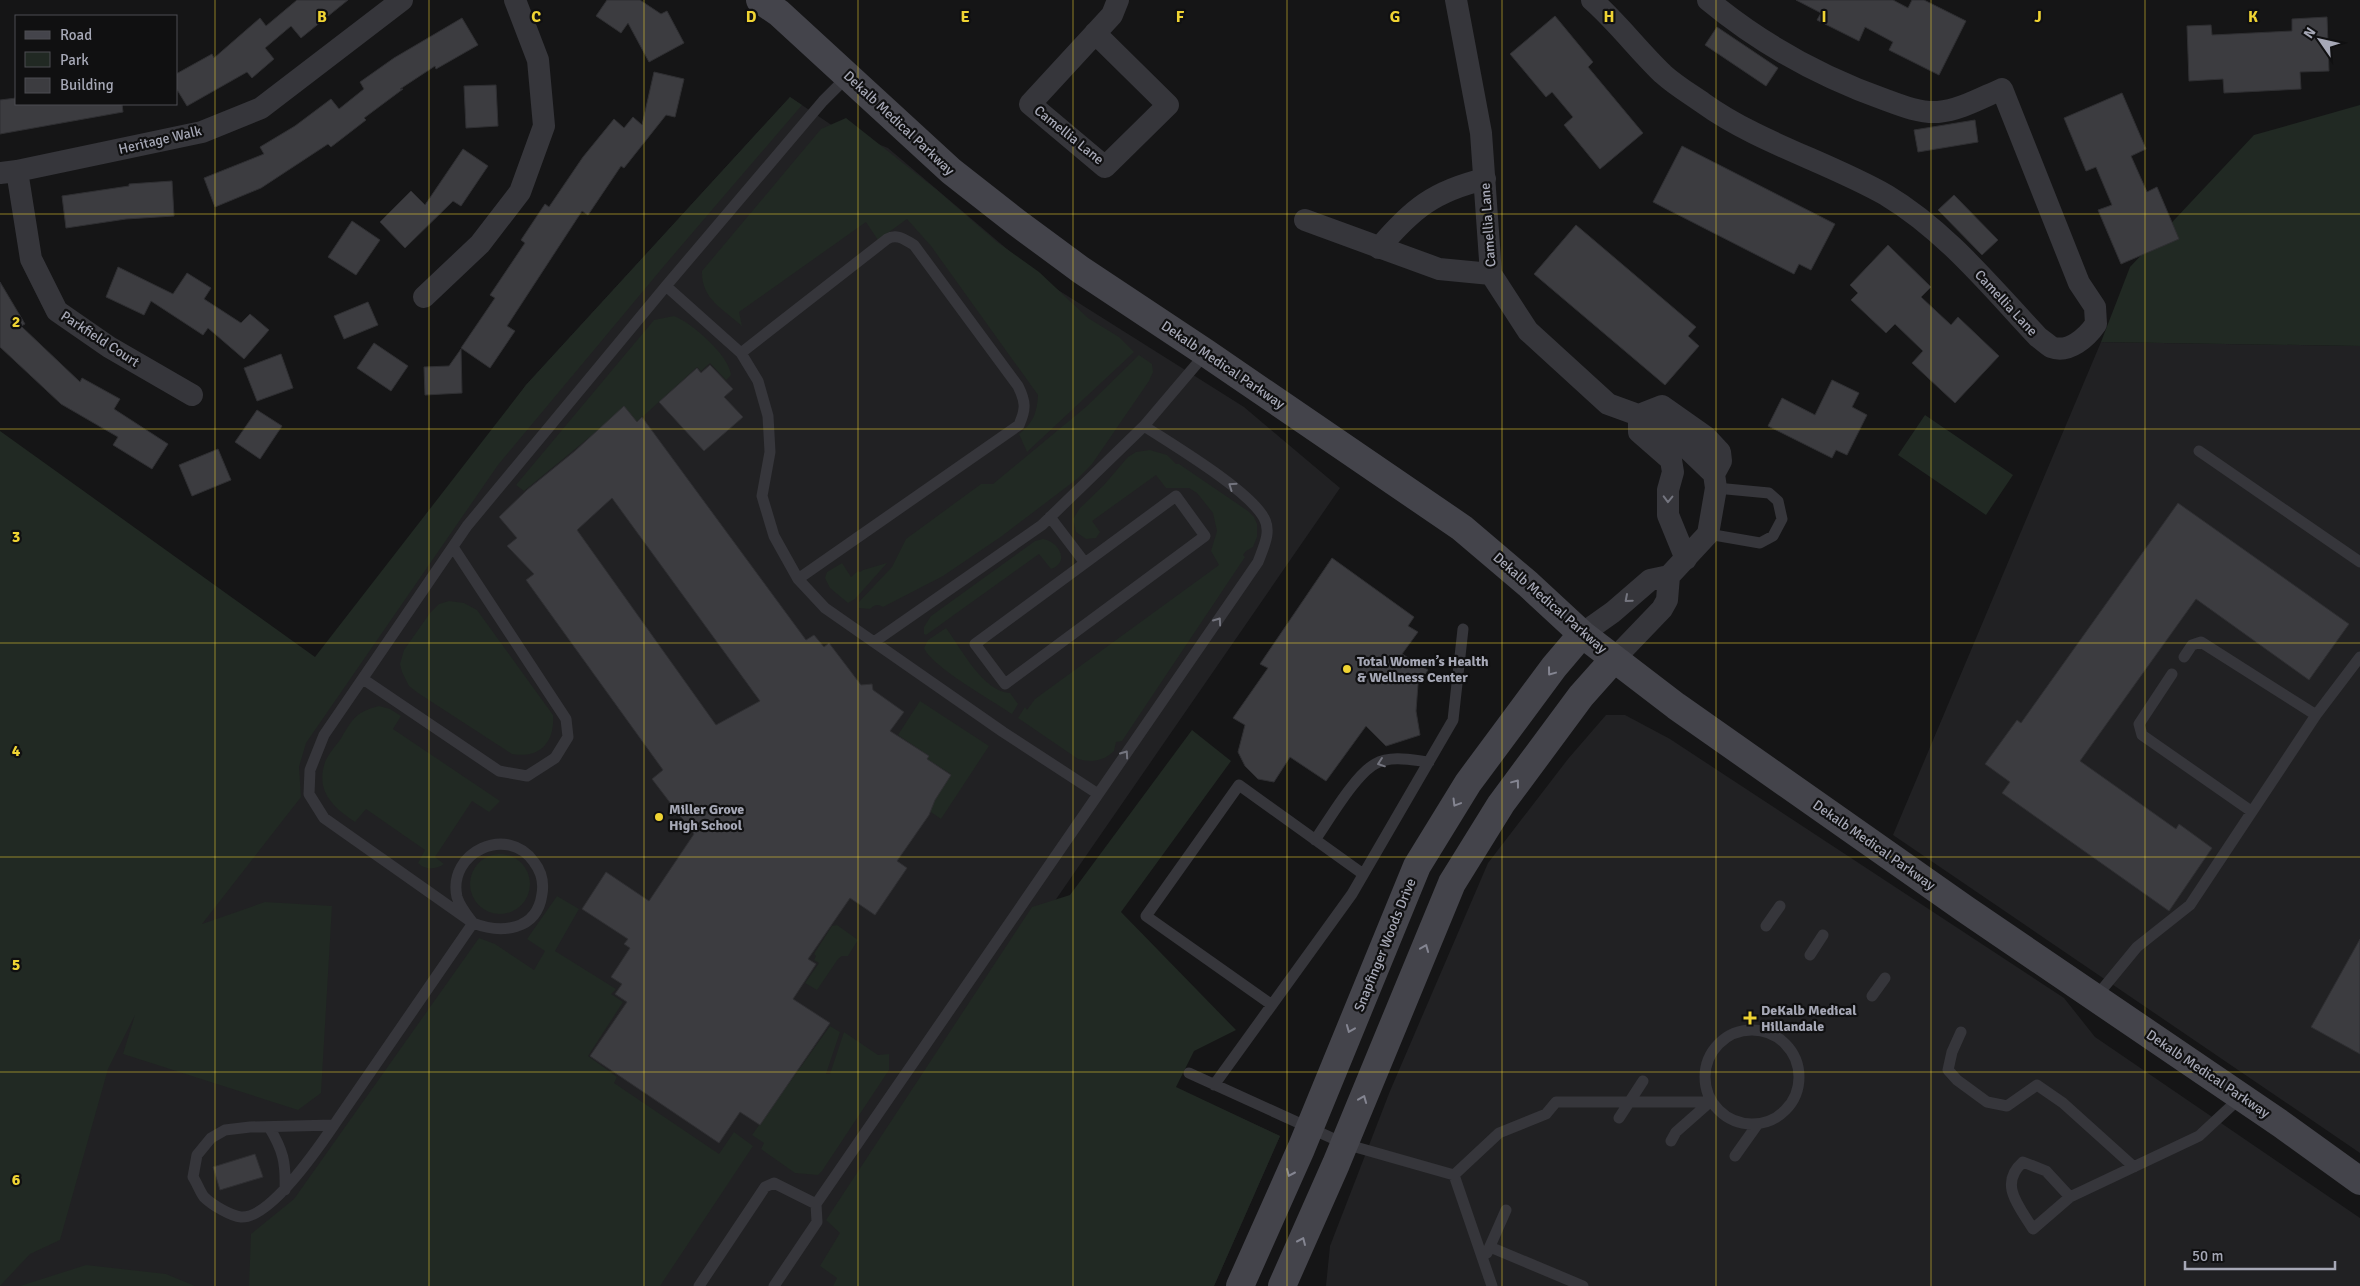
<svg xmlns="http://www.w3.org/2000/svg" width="2360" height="1286" font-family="Signika,sans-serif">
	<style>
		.built { fill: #212123 }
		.green { fill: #212923 }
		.building { fill: #3c3c40; stroke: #2f2f32; fill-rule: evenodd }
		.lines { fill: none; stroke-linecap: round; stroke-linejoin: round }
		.service { stroke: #36363b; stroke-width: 11 }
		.minor { stroke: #36363b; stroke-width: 22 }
		.secondary { stroke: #44444b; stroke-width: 28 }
		.oneway { stroke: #74757f }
		.oneway2 { stroke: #848591 }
		.grid { fill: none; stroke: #f0d433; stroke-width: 1; stroke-opacity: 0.55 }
		.poi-dot { fill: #f0d433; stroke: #101011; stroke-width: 2 }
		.labels { text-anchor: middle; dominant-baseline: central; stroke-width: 4.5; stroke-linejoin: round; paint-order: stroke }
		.street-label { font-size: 14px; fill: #a6a8b6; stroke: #101011 }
		.poi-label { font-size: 14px; font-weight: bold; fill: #a6a8b6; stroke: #101011; text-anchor: start }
		.grid-label { font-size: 16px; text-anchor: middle; font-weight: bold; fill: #f0d433; stroke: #101011; stroke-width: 4.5; stroke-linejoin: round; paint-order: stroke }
	</style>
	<rect width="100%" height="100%" fill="#151516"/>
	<!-- built -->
	<path class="built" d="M790,97L833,126L888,148L1047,283L1244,407L1340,488L1003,976L990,1002L1280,1136L1214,1286H0V1111L526,385Z
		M2101,342L2360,346V1153L1893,835Z
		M1606,715H1625L1670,739L2064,998L2095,1037L2360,1218V1286H1326L1330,1246L1390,1091L1488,863L1568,759Z"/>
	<!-- green -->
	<path class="green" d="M790,97L802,105L664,266L498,465L306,743L299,767L301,797L202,924L265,902L332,906L321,1093L298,1110L123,1054L135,1015L108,1069L60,1240L30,1254L0,1286V431L315,657L526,385Z
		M2360,105V346L2101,342L2130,267L2254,135Z
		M846,118L937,190L997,242L1039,272L1088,318L1119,337L1134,352L1027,452L1019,434C1033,423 1037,413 1038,395L931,246L907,219L878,240L866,222L739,312L742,326C723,309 701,299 702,271L821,129Z
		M674,316C692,323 729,355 731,375L726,380L710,363L701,371L697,367L637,422L625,408L524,491L516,485L654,320Z
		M1139,355L1152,364L1153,372L1149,381L1092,464L1077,479L1002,536L943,576L883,607C878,604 875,604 870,609L859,608V602L892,567L906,539L981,484H993L1087,406Z
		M1925,415L2013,475L1986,515L1898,455Z
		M1150,450L1167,455L1176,464H1179L1248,511L1254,517L1257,524V537L1253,547L1246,551L1243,555L1245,557L1122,741L1116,742L1114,751C1103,761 1093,763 1078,759L1018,718L1025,707L1027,710L1035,699L1219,565L1211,551L1217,531L1213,513L1197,493L1189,488H1166L1156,475L1092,521L1100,532L1096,538L1086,539L1076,532L1073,519L1080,508L1104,485L1128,457L1136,452Z
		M1043,539C1058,541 1071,562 1051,569L1039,554L926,635L924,634V627L931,616L1035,541Z
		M842,563L851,577L858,571L860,572L863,570L887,563L855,599L848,603L830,588L825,578L827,572Z
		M449,601L464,603L477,610L553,715C555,742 540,759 512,754L418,693L409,686L402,672L400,664L404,650L430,613L439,604Z
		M946,628C961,648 983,692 1010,693L1018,704L1012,714C992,700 932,667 924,648L928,640Z
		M920,701L989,746L941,819L928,810L951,774L927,759L929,756L898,735Z
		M379,706L390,709L401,716L393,729L500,801L489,812L472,801L435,857L444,864C436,870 424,870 418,863L425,850L366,809L355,822C334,808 315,792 325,762C328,755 335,746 340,740C352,720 355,712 379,706Z
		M1192,730L1231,761L1121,912L1236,1030L1194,1051L1176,1087L1280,1136L1214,1286H833L837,1278L820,1266L840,1233L826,1220L1032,907L1070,895Z
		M470 884a30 30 0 1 1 60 0a30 30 0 1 1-60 0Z
		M557,896L579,909L555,951L616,989L611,994L623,1002L588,1056L617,1077L614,1083L719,1154L734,1132L753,1146L660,1286H249L251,1234L294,1199L479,938L495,944L534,970L545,951L527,939Z
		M837,925L858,940L848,956H842L838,959L817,990L805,983L819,963L814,960L816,956L814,954L832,926Z
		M830,1026L840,1032L826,1074H830L844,1032L878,1055L889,1054V1070L822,1171L818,1175L795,1173L761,1149L764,1143L752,1135Z
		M86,1265L166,1274L195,1286H20Z"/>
	<!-- building -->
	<path class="building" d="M297,0H348L301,38L291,26L265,48L274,59L252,78L247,72L187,106L176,88V74L212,54L214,58L260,18L266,26Z
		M607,0H640L661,14L667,11L684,43L649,62L628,23L621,33L596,16Z
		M1796,0H1893L1908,8L1912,0H1924L1966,21L1939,75L1889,50L1893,42L1865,27L1859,41L1817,20L1821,13Z
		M1555,16L1593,62L1588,67L1643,133L1600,169L1564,125L1573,117L1552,92L1546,97L1510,54Z
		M2327,17L2329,71L2300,72L2301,89L2224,93L2223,79L2189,81L2187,26L2211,25L2212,35L2292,31V19Z
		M462,18L478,45L436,69L435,66L400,89H403L364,118L366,120L331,147L328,144L261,188L215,207L204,178L264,154L260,147L295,126L331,99L339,109L364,89L360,82L394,58Z
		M1717,27L1778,68L1766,86L1705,45Z
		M654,72L684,79L675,117L666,115L624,168L621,166L588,215L582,211L507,326L515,331L490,368L461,348L495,298L490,295L525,243L521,240L545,204L549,207L583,157L614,119L624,128L633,117L642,125Z
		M496,85L498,126L466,128L464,86Z
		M2122,93L2146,149L2131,156L2147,192L2157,187L2179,239L2121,264L2098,210L2112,205L2096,167L2086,171L2064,118Z
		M16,98V104H122L123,112L0,134V100Z
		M1975,120L1978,142L1918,152L1914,130Z
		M1682,146L1835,224L1811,270L1799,264L1794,274L1653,202Z
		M463,149L488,166L461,206L453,201L405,248L380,222L411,191L425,205Z
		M172,181L174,216L126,219L66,228L62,196L129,186V184Z
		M1954,195L1998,240L1982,255L1938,210Z
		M352,221L380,240L356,275L328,257Z
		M1576,225L1696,327L1688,336L1699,346L1665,385L1534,274Z
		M1888,245L1931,287L1921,297L1951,325L1958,317L1999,356L1955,403L1912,363L1923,351L1895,324L1886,333L1851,300L1858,293L1850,285Z
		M118,267L173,294L187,273L211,288L204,299L241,323L250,314L269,330L244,359L208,328L203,335L151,301L144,315L106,297Z
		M0,282L25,324L21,326L80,382L82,378L120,399L114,409L168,444L152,469L113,445L118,437L61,404L0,347Z
		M368,302L378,325L344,339L334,316Z
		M374,343L408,366L391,391L357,368Z
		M461,349L462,393L425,395L424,367L449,366Z
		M281,354L293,388L257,401L244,368Z
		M710,365L733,389L724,397L743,417L704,451L659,402L697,368L701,373Z
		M1832,380L1859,393L1852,407L1867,415L1847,455L1836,450L1832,458L1768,426L1782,398L1815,415Z
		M624,406L637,422L642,417L806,640L814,635L824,647L829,643L861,685L872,684L873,690L904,712L890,731L929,756L927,759L951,775L935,800L929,815L897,861L907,868L875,915L850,898L808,959L816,964L793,999L830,1023L760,1125L740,1112L719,1143L590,1056L627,1002L615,994L622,984L611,977L630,948L624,944L628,939L582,909L606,872L649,901L694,834L652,779L663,770L526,580L534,574L507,546L517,538L499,517L527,490L575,451ZM612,498L760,701L716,725L577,530Z
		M257,410L282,426L260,459L235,442Z
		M218,449L231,480L192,496L179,465Z
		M2178,503L2349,624L2309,680L2196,599L2080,761L2176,829L2179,824L2212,848L2169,911L2002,793L2010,782L1985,764L2017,720L2021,723Z
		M1332,558L1414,617L1408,626L1418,632L1402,654L1428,670L1418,684L1416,711L1420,735L1386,746L1366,726L1326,781L1290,757L1274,782L1258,779L1245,766L1238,752L1245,725L1233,718L1268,668L1260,664Z
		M2360,939V1054L2311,1027Z
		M255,1154L263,1177L220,1190L213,1167Z"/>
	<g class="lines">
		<!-- service -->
		<path class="service" d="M666,286L741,353L758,381L768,416L770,452L762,496L774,536L798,579L825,608L1003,732L1098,794
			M741,353L887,239C897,233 905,240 914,245L1018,386C1026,402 1026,409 1019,425L798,579
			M2199,451L2360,562
			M1176,496L1205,536L1005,684L975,644Z
			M1050,517L1085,563
			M1708,534L1760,543L1773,536L1782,519L1778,501L1769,493L1716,488
			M874,642L1042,525L1144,426L1206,353
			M2184,657L2192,645L2201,642L2316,715
			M2172,674L2139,724L2142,735L2251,811
			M363,679L499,771L527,776L555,758L568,737L566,719L453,547
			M1315,840C1329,820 1355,775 1375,764C1391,755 1412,760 1429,762
			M473,923C467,915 460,907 457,897C447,852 508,824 534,862C541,871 544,882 542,894C537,931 501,934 473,923L324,818L309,794L310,770L324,735L467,526L666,286L823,101L848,76
			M1766,926L1780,906
			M1810,955L1823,935
			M1872,996L1885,978
			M2095,998L2137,947L2190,905L2316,715L2360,657
			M1272,1005L1146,916L1239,785L1363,874
			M1705 1077a47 47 0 1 1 94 0a47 47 0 1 1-94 0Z
			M1961,1032L1952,1052L1948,1070L1957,1080L1987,1102L2007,1106L2037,1085L2063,1103L2134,1167
			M1189,1073L1345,1144L1454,1175L1499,1133L1546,1114L1556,1102H1710
			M1214,1085L1352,894L1453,720L1463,629
			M1619,1118L1643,1081
			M334,1125C319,1147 270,1219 241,1217C231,1216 212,1205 204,1197C200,1192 197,1183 193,1177L197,1155L211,1138L225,1130L250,1127L334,1125L473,923
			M269,1127C283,1150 286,1162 285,1190
			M1671,1141L1676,1132L1710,1102
			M1735,1156L1757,1125
			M1454,1175L1492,1286
			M2070,1197L2033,1229C2019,1206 1998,1184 2023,1162L2046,1171L2070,1197L2199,1136L2241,1097
			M1490,1247L1583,1286
			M1487,1253L1506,1210
			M699,1286L765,1187L774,1183L816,1204
			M774,1286L817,1222L816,1204L1258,562C1263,548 1272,532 1264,518C1249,490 1173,445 1144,426"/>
		<!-- minor -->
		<path class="minor" d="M1456,0L1481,133L1491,274L1528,331L1608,404L1652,420L1688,449L1714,474L1716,488L1708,534L1669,576L1650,580L1613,612L1582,634
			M1592,0C1618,23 1638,50 1663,74C1675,85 1690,94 1703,103C1757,142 1828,162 1886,195C1946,231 1991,287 2038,337C2042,340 2047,344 2051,347C2069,354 2087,337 2096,324L2095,307L2079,283L2002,89C1981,98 1960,110 1938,112C1920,113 1902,106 1886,100C1821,77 1761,44 1708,0
			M1095,33L1168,105L1105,167L1030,104L1112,15L1118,0
			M17,171L31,259L57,311L109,347L192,395
			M0,173L17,171L202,132L261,108L402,0
			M1305,220L1439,269L1491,274
			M1379,248C1412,209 1434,191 1485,179
			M424,297L480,244L520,192L544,126L538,60L515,0
			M1639,415V432L1671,460L1673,472L1668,490V515L1686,559
			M1639,415L1662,406L1706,437L1720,452L1721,461L1714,474
			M1614,659L1662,609L1667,600L1669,576"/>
		<!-- secondary -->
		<path class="secondary" d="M760,0L779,13L951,171L1016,222L1081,270L1206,353L1462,528L1528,584L1582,634L1676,706L1965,909L2281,1124L2360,1181
			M1240,1286L1301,1149L1417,866L1468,783L1554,667L1582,634
			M1282,1286L1336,1164L1452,883L1501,804L1581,696L1614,659"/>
	</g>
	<!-- one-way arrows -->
	<defs><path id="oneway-chevron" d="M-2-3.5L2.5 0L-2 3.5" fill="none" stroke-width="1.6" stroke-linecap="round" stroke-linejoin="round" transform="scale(1.25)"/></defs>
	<g class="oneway">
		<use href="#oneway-chevron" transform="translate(1232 486) rotate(-145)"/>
		<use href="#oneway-chevron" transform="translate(1668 499) rotate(91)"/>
		<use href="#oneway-chevron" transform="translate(1628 599) rotate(139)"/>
		<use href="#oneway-chevron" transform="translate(1218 621) rotate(-55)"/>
		<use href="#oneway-chevron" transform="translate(1125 754) rotate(-55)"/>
		<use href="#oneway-chevron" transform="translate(1381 763) rotate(161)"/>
	</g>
	<g class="oneway2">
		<use href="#oneway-chevron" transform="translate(1551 672) rotate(127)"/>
		<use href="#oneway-chevron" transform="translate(1516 783) rotate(-53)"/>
		<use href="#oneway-chevron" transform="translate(1456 803) rotate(121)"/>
		<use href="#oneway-chevron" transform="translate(1425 948) rotate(-68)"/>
		<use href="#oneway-chevron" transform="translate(1350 1029) rotate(112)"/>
		<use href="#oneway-chevron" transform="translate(1363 1099) rotate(-68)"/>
		<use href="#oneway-chevron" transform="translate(1290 1173) rotate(114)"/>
		<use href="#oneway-chevron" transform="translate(1302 1241) rotate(-66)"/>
	</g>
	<!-- grid -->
	<path class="grid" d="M215,0V1286M429,0V1286M644,0V1286M858,0V1286M1073,0V1286M1287,0V1286M1502,0V1286M1716,0V1286M1931,0V1286M2145,0V1286M0,214H2360M0,429H2360M0,643H2360M0,857H2360M0,1072H2360"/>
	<!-- markers -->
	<g class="poi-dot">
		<circle cx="1347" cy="669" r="5"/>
		<circle cx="659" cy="817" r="5"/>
		<path d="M1747.5 1010.5h5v5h5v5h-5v5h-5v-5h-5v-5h5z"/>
	</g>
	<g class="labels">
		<!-- street labels -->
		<g class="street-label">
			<text transform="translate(899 123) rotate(43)">Dekalb Medical Parkway</text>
			<text transform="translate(1069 135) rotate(39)">Camellia Lane</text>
			<text transform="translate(160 140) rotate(-13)">Heritage Walk</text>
			<text transform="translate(1488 225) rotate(-94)">Camellia Lane</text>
			<text transform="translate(2006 303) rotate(47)">Camellia Lane</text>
			<text transform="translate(100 339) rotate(33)">Parkfield Court</text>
			<text transform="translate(1223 365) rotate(34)">Dekalb Medical Parkway</text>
			<text transform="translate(1550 603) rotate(41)">Dekalb Medical Parkway</text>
			<text transform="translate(1874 845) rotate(35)">Dekalb Medical Parkway</text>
			<text transform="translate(1385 945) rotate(-68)">Snapfinger Woods Drive</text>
			<text transform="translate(2208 1074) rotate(34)">Dekalb Medical Parkway</text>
		</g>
		<!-- poi labels -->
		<g class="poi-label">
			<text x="1357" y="661">Total Women’s Health<tspan x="1357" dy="16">&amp; Wellness Center</tspan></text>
			<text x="669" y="809">Miller Grove<tspan x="669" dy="16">High School</tspan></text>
			<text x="1761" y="1010">DeKalb Medical<tspan x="1761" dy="16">Hillandale</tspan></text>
		</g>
	</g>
	<g class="grid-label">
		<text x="322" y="22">B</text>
		<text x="536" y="22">C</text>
		<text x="751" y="22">D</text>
		<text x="965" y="22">E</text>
		<text x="1180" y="22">F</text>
		<text x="1395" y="22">G</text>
		<text x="1609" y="22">H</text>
		<text x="1824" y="22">I</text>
		<text x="2038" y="22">J</text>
		<text x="2253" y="22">K</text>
		<text x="16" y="327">2</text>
		<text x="16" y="542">3</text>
		<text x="16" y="756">4</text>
		<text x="16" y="970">5</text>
		<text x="16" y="1185">6</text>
	</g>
	<!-- legend -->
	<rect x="15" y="15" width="162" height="90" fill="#101011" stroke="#4c4d53"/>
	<rect x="25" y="31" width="25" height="8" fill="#44444b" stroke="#4c4d53"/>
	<text x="60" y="40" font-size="15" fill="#a6a8b6">Road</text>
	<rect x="25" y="52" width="25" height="15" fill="#212923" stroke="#4c4d53"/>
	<text x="60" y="65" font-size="15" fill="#a6a8b6">Park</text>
	<rect x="25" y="78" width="25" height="15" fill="#3c3c40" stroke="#4c4d53"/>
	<text x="60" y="90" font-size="15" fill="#a6a8b6">Building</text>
	<!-- north arrow -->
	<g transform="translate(2320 40) rotate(304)" stroke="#101011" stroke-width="4" paint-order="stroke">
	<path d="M0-4L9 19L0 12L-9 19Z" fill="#a6a8b6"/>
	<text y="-8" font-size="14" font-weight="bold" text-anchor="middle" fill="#a6a8b6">N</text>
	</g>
	<!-- scale -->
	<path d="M2185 1261v8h150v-8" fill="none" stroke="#a6a8b6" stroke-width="2.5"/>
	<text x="2192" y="1261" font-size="15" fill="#a6a8b6" stroke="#101011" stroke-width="4" paint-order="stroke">50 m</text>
</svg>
